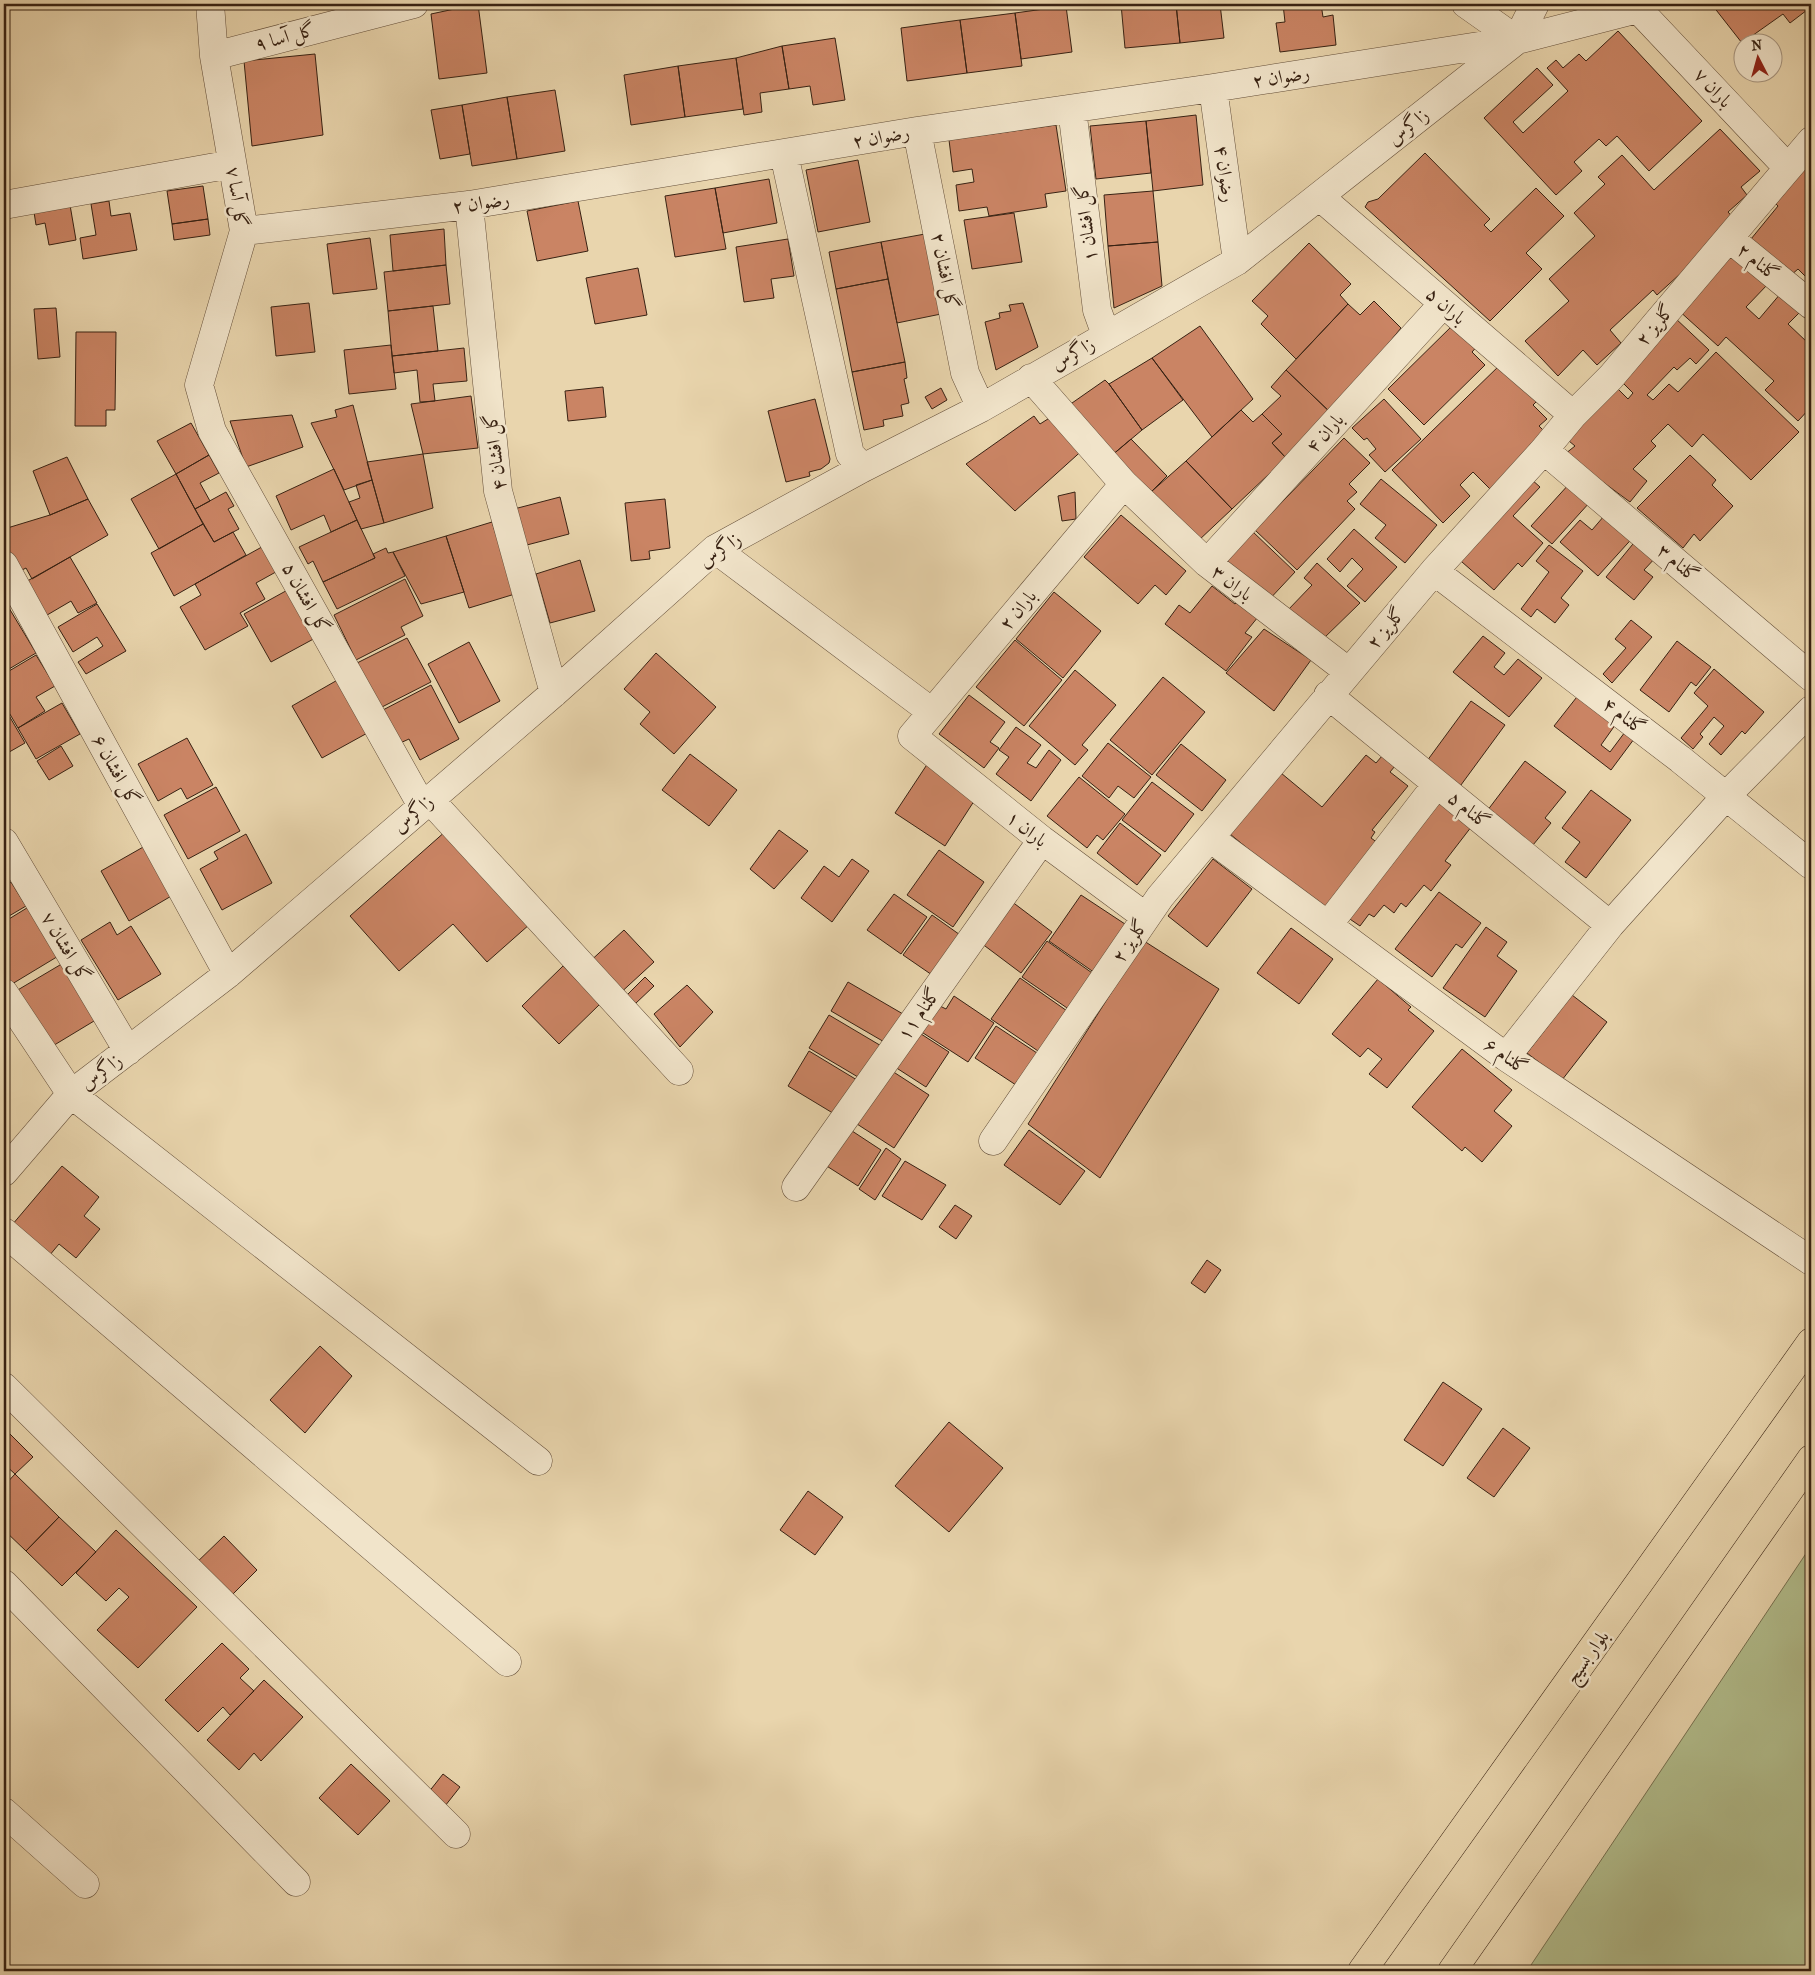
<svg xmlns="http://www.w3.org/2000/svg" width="1815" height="1975" font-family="'IM FELL French Canon',Amiri,serif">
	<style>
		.green { fill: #b2be8d; stroke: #757050 }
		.building { fill: #ca8464; stroke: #382213 }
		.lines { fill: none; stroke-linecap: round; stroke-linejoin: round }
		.minor-casing { stroke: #644f3a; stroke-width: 29 }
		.major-casing { stroke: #382213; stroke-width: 29 }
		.minor { stroke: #f1e4ca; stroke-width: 28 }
		.major { stroke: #e9d5ad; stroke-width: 28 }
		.labels { text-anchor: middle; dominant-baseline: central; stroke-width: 5; stroke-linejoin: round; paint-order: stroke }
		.street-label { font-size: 19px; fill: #382213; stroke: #f1e4ca }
	</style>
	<rect width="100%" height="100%" fill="#e9d5ad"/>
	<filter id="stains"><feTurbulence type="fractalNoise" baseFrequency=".004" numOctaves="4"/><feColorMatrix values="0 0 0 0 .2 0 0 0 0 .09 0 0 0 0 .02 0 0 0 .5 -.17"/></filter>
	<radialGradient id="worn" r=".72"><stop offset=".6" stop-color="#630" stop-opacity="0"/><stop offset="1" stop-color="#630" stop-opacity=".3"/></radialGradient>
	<!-- green -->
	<path class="green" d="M1811,1546V1971H1527Z"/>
	<!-- building -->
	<path class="building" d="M478,4L487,73L439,79L431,14Z
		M1044,4H1091L1044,9Z
		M1121,4H1176L1180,43L1125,48Z
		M1176,4H1220L1224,38L1180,43Z
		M1283,4H1321L1323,17L1333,15L1336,45L1280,52L1276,23L1285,22Z
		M1716,4H1811V7L1790,23L1783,14L1742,43L1713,6Z
		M1066,6L1072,52L1021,59L1015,13Z
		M1015,13L1022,66L967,73L960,20Z
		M960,20L967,73L907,81L901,28Z
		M1618,31L1702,121L1649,171L1617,136L1606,146L1599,139L1574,162L1582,171L1556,195L1484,118L1537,68L1553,85L1513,122L1523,133L1568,91L1547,68L1556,60L1563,68L1579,54L1586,61Z
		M835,38L845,100L813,105L810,86L789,89L782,46Z
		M782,46L789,89L760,93L762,112L744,115L736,58Z
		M315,54L323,135L252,146L244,61Z
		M736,58L743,109L685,117L678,66Z
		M678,66L685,117L631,125L624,75Z
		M555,90L565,151L517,159L507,97Z
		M507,97L517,159L472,166L462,105Z
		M462,105L470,154L440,159L431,110Z
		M1196,115L1203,185L1153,191L1146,121Z
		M1146,121L1151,173L1096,179L1090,126Z
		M1056,125L1066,191L1045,194L1047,207L989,216L987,207L959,211L956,185L974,182L972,169L953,172L949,140Z
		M1720,129L1760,171L1741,187L1747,195L1728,212L1737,222L1657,295L1653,290L1610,330L1621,343L1597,365L1583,350L1558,376L1525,341L1569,301L1549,279L1595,236L1574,213L1605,184L1598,177L1622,155L1654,190Z
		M1425,153L1490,219L1484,225L1491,232L1536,188L1564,216L1526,253L1542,269L1490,321L1365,207L1368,202L1378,199Z
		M1811,159V282L1798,269L1790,276L1751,239L1778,206L1773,201Z
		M858,160L870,222L818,232L806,170Z
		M769,179L777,223L723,233L715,188Z
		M203,186L208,219L172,224L167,191Z
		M715,188L726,249L675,257L665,196Z
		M1153,191L1158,242L1108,246L1104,195Z
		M109,201L111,216L130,213L137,250L83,259L80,238L96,235L91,204Z
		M578,201L588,251L537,261L527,211Z
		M70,205L76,240L49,245L45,223L36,225L34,212Z
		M1014,213L1022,262L972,269L964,220Z
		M208,219L210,235L174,240L172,224Z
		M444,229L446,265L393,271L390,235Z
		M925,234L941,314L897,323L881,242Z
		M370,238L377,289L333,294L327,244Z
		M788,239L794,276L771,279L774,298L744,302L736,247Z
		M881,242L888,279L836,289L829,252Z
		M1158,242L1162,286L1114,308L1108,246Z
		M1309,243L1351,284L1340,295L1348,304L1296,359L1261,324L1268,316L1252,301Z
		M1731,251L1768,284L1746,307L1759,319L1781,293L1802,310L1788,324L1807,342L1811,338V407L1798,421L1765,390L1774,381L1726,337L1718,346L1677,309Z
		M446,265L450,304L388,311L384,272Z
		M638,268L647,315L595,324L586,278Z
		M888,279L905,362L852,372L836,289Z
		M1374,301L1401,328L1356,383L1333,415L1286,370L1348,304L1360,315Z
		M309,303L315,352L276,356L271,307Z
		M1023,303L1038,347L996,370L985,322L1000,318L999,313L1011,311L1009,305Z
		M433,306L438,351L392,356L388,311Z
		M56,308L60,357L38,359L34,309Z
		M1674,317L1709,350L1696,364L1690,358L1677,370L1674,367L1647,395L1653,400L1669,384L1678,392L1716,352L1799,432L1751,480L1703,434L1692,447L1668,424L1651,441L1656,446L1633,469L1647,481L1630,502L1565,454L1575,446L1563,436L1611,382L1628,399L1633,393L1616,376Z
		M1457,321L1480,343L1472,352L1485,365L1424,425L1388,389Z
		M1200,326L1253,399L1212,437L1152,358Z
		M76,332H116L115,410H106V426H75Z
		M391,345L396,389L349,394L344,350Z
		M464,348L467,381L433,384L435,401L420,402L417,370L394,373L392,356Z
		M1152,358L1183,400L1142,430L1109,384Z
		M905,362L907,378L904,379L909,403L901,405L903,416L883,420L884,426L864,430L852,372Z
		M1502,363L1541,397L1533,405L1547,419L1539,426L1552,439L1530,449L1490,489L1473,472L1460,485L1470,496L1443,523L1392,470Z
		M1286,370L1333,415L1286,458L1272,443L1282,434L1262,414L1281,396L1271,387Z
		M1105,380L1109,384L1142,430L1104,462L1062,410Z
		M603,387L606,417L568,421L565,391Z
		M941,388L947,400L932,409L925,397Z
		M471,396L478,448L423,454L411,404Z
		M815,399L830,459L829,463L821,469L809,472L810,476L786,482L768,411Z
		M1384,399L1421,439L1385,472L1369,455L1376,449L1367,438L1364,440L1352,428Z
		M353,405L372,480L344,490L311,423L337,417L335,410Z
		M1062,410L1087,446L1015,511L966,464L1034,416L1040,424Z
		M1241,410L1253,422L1262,414L1282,434L1272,443L1286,458L1232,509L1186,461Z
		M292,415L303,447L246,467L230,421Z
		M191,423L209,455L176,474L157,441Z
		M1344,438L1370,463L1349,484L1357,492L1347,501L1355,509L1297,570L1255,530Z
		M1131,439L1167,476L1151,492L1104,462Z
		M423,454L433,508L384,523L367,462Z
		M209,455L219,473L200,483L210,501L195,509L176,474Z
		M1690,455L1716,480L1712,485L1733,506L1700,541L1694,534L1683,548L1637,508Z
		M67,457L88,499L50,515L33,471Z
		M1186,461L1232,509L1198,541L1151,492Z
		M334,469L357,520L331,532L324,515L291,530L276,496Z
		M176,474L203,524L159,549L131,499Z
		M1381,479L1437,525L1405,563L1375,538L1386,525L1360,504Z
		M1531,479L1540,487L1513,516L1543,543L1522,567L1518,563L1494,590L1454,555Z
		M372,480L384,523L361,529L349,502L360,498L356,485Z
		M1570,483L1590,502L1552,544L1531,526Z
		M226,492L234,506L228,509L239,529L214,542L195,509Z
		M1075,492L1076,519L1062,521L1058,496Z
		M560,497L569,534L523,546L514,509Z
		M88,499L108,535L32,579L26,568L20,571L4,543V529L50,515Z
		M665,499L670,548L649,551L650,559L631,561L625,503Z
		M1610,509L1637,533L1598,576L1560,542L1580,520L1592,530Z
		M1121,515L1186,571L1166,595L1155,585L1138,604L1084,557Z
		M357,520L375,558L323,582L313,561L308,564L299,547Z
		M492,522L515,594L469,608L446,536Z
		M203,524L214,542L233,532L246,555L174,596L151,553Z
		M1354,529L1397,567L1365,602L1347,586L1363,569L1352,558L1340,572L1327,559Z
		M1252,531L1295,572L1266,603L1223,562Z
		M446,536L464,592L421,604L393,552Z
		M1637,539L1657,556L1644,570L1653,577L1634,600L1606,577Z
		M269,543L283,568L256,583L265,599L240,613L248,626L205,650L180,607L201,595L195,584Z
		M1549,545L1583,571L1561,598L1569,605L1555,623L1537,609L1531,617L1521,609L1549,572L1536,561Z
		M386,548L388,553L393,552L405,576L337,609L323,582L375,558L373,554Z
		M70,557L97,603L78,613L71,601L42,618L22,584Z
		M580,560L595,611L550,623L536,574Z
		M1317,563L1360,603L1323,639L1287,611L1312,585L1304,578Z
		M405,579L423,616L401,627L405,635L356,660L334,615Z
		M1212,586L1235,604L1240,599L1258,617L1245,633L1252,637L1226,671L1165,624L1179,605L1190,613Z
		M293,587L319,636L271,662L244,614Z
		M1054,592L1101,631L1063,678L1016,639Z
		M97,604L126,651L86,674L78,662L103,646L97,637L73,652L58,627Z
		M9,608L36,653L4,672V611Z
		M1631,620L1652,637L1612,683L1603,674L1626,648L1615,639Z
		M1264,629L1311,660L1274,711L1226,673Z
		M1483,636L1505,653L1494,667L1504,675L1518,659L1542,678L1509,717L1453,672Z
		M407,638L431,682L380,708L357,663Z
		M1015,640L1062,680L1024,726L976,687Z
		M1677,641L1711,667L1696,686L1691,682L1669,712L1640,690Z
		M469,642L500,701L459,723L428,664Z
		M656,653L716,707L674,754L640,724L650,712L624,689Z
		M36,655L55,686L36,697L45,711L18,728L4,704V674Z
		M1714,669L1764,712L1745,734L1742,731L1721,755L1709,744L1724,726L1714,717L1700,734L1703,737L1693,749L1681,738L1708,706L1694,693Z
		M1075,670L1116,705L1082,745L1088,750L1075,765L1029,726Z
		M1163,677L1205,712L1152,775L1110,740Z
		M341,678L371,731L322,758L292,706Z
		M431,685L459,739L420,760L409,739L398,744L381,711Z
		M1580,693L1618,721L1601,745L1610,752L1628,728L1637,735L1611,770L1554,726Z
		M969,695L1005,722L990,742L999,748L984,768L939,734Z
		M1471,701L1505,725L1458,789L1424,765Z
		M62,703L80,734L36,759L18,728Z
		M4,707L25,743L4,755Z
		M1016,727L1041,745L1027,763L1036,768L1049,750L1061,760L1031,801L996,774L1009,757L999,750Z
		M187,738L213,785L187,799L181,788L158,801L138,764Z
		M1108,743L1151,777L1134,798L1118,786L1109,798L1082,776Z
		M1181,744L1226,780L1202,811L1156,775Z
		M61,746L73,766L49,780L37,761Z
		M690,754L737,790L709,826L662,790Z
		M1366,755L1376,763L1382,756L1395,766L1390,772L1408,786L1372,830L1375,832L1371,838L1378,843L1328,915L1230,834L1281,773L1322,807Z
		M1525,761L1566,792L1545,818L1551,823L1533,845L1487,811Z
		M928,763L978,795L945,846L895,813Z
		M1079,777L1125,814L1103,840L1097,835L1087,848L1047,816Z
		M1152,782L1194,814L1165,852L1122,820Z
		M216,787L240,831L188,859L164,815Z
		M1591,790L1631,820L1586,878L1565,862L1580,842L1562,828Z
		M1438,794L1475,822L1445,861L1451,865L1431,891L1424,885L1406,907L1401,903L1394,913L1384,905L1374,917L1369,914L1360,926L1344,915Z
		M1120,823L1161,855L1137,885L1097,853Z
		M447,830L530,924L487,962L453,924L399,971L350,916Z
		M779,830L808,851L774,889L750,869Z
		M246,834L272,883L222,910L200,869L218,859L214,852Z
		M145,846L173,895L129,921L101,871Z
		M939,850L984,882L953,927L907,895Z
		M852,859L869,871L832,922L801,898L824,866L839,877Z
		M1213,859L1252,889L1207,947L1168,916Z
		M11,882L26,906L4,919V886Z
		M1439,892L1481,923L1462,948L1456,944L1432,977L1395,949Z
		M894,894L927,917L901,954L867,930Z
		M1081,895L1128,926L1095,973L1049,941Z
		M1007,898L1052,932L1021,973L977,940Z
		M35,903L65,952L12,984L4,970V922Z
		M932,915L963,937L935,977L903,955Z
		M110,922L117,935L131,926L161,974L118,1000L81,940Z
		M1486,927L1507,942L1497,956L1517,971L1485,1017L1443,988Z
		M1291,928L1333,959L1299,1004L1257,973Z
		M624,930L654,962L616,997L586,965Z
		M1047,941L1095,975L1070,1010L1022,977Z
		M1144,941L1219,989L1100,1178L1028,1124Z
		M65,962L99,1018L51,1047L16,991Z
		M563,966L600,1004L559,1044L522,1006Z
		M645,977L654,986L635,1004L626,996Z
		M1020,978L1070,1013L1041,1053L991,1019Z
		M1378,979L1411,1007L1408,1010L1434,1031L1387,1088L1369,1074L1382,1059L1368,1048L1360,1057L1332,1034Z
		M848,982L903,1014L886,1043L831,1011Z
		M687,985L713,1012L680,1047L654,1014Z
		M1572,995L1607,1022L1562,1080L1527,1053Z
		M954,996L994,1023L968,1062L920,1031L938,1005L946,1009Z
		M829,1015L883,1047L863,1080L809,1048Z
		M996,1026L1040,1055L1019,1087L975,1058Z
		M918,1032L949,1052L926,1087L895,1067Z
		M1462,1049L1512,1090L1494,1111L1512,1126L1482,1162L1465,1147L1462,1151L1412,1107Z
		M809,1051L862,1083L841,1118L788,1086Z
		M892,1071L929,1095L894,1148L857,1124Z
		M846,1127L881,1150L858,1186L822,1163Z
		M1029,1130L1085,1171L1060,1205L1004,1165Z
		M886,1148L901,1159L875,1200L859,1189Z
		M905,1161L946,1185L922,1220L882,1196Z
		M62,1166L99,1197L84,1216L100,1229L76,1258L59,1244L49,1256L12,1225Z
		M955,1205L972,1216L956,1239L939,1227Z
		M1207,1260L1221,1270L1205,1293L1191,1283Z
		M320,1346L352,1376L305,1433L270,1400Z
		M1443,1382L1482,1409L1443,1466L1404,1440Z
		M949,1422L1003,1468L949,1532L895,1486Z
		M4,1428L33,1457L15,1474L4,1464Z
		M1503,1428L1530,1448L1494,1497L1467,1478Z
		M15,1474L59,1517L26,1551L4,1530V1486Z
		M808,1491L843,1517L815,1555L780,1530Z
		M59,1517L96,1552L62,1586L26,1551Z
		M116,1530L197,1607L138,1668L97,1630L129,1597L119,1588L106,1601L76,1573Z
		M224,1536L257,1570L233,1594L213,1574L205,1582L191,1568Z
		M222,1643L249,1669L240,1678L254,1691L230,1715L223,1707L198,1732L165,1700Z
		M264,1680L303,1717L261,1761L254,1753L239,1770L207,1740Z
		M351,1764L390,1801L358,1835L319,1798Z
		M443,1774L460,1787L445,1806L428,1793Z"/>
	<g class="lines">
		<!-- minor casing -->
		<g class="minor-casing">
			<path id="minor" d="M210,4L214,56L244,231L199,385L212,431L422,806
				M1466,4L1517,40
				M1638,9L1788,168
				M214,56L414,4
				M1213,88L1237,261
				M1072,109L1097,310L1106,335
				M917,131L965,373L981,408
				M784,154L850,454L863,468
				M1320,197L1573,415
				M4,205L232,164
				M469,205L498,491L554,693
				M244,231L469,205L917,131L1213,88L1517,40L1638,9L1644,4
				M1729,238L1811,305
				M1031,378L1124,484L1207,563L1349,672
				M1544,450L1811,677
				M1124,484L912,736L1042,840L1146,917
				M715,549L932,712
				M1207,563L1443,304
				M4,565L228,974
				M1434,571L1680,759L1811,865
				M1328,695L1610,925
				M430,800L679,1071
				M1210,838L1506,1057L1811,1261
				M4,842L128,1051
				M1328,925L1437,784
				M4,993L71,1094L538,1461
				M1506,1057L1610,925L1726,796L1811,710
				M993,1141L1160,897L1434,571L1544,450L1573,415L1611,377L1811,141
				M4,1172L71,1094L228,974L554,693L715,549L863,468L981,408L1237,261L1517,40L1535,4
				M796,1187L1042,840
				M4,1232L507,1662
				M4,1387L456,1834
				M4,1584L296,1882
				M4,1812L85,1884"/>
		</g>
		<!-- major casing -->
		<g class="major-casing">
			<path id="major" d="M1362,1971L1811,1342
				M1452,1971L1811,1459"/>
		</g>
		<!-- minor -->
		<use href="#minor" class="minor"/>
		<!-- major -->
		<use href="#major" class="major"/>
	</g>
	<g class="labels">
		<!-- street labels -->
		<g class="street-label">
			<text transform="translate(285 37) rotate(-15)">گل آسا ۹</text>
			<text transform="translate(1281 77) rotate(-9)">رضوان ۲</text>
			<text transform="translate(1713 88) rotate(47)">باران ۷</text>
			<text transform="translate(1408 127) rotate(-39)">زاگرس</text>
			<text transform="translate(881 137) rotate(-10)">رضوان ۲</text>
			<text transform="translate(1225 174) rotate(82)">رضوان ۴</text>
			<text transform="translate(237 197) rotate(82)">گل آسا ۷</text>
			<text transform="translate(481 203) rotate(-8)">رضوان ۲</text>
			<text transform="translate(1086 223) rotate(-97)">گل افشان ۱</text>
			<text transform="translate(1758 262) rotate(39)">گلنام ۲</text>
			<text transform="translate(945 271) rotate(79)">گل افشان ۲</text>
			<text transform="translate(1446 306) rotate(41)">باران ۵</text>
			<text transform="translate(1655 325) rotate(-50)">گلریز ۲</text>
			<text transform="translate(1073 354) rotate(-30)">زاگرس</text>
			<text transform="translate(1325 433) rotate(-48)">باران ۴</text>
			<text transform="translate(495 452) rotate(-97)">گل افشان ۴</text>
			<text transform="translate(720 550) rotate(-35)">زاگرس</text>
			<text transform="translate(1678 563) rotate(40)">گلنام ۳</text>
			<text transform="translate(1232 583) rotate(37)">باران ۳</text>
			<text transform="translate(306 598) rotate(61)">گل افشان ۵</text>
			<text transform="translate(1018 610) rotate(-50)">باران ۲</text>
			<text transform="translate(1386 628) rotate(-50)">گلریز ۲</text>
			<text transform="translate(1624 716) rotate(37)">گلنام ۴</text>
			<text transform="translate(116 770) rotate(61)">گل افشان ۶</text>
			<text transform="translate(1469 810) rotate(39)">گلنام ۵</text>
			<text transform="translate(413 814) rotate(-41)">زاگرس</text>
			<text transform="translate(1027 829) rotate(38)">باران ۱</text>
			<text transform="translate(1130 941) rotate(-56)">گلریز ۲</text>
			<text transform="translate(66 947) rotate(59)">گل افشان ۷</text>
			<text transform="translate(919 1014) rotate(-55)">گلنام ۱۱</text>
			<text transform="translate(1506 1056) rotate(35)">گلنام ۶</text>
			<text transform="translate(101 1072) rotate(-37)">زاگرس</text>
			<text transform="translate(1587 1657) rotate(-54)">بلوار بسیج</text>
		</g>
	</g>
	<!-- margin -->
	<rect width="1815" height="1975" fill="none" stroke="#e9d5ad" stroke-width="20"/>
	<rect x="5" y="5" width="1805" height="1965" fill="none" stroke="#382213" stroke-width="2.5"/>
	<rect x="10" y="10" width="1795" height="1955" fill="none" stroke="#382213"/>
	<!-- north arrow -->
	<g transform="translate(1758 58) rotate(354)"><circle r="24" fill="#f1e4ca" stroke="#a79681"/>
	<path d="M0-4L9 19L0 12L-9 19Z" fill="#8f2418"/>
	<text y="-8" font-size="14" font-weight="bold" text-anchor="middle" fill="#382213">N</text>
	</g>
	<rect width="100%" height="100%" filter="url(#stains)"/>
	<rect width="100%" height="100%" fill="url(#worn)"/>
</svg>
